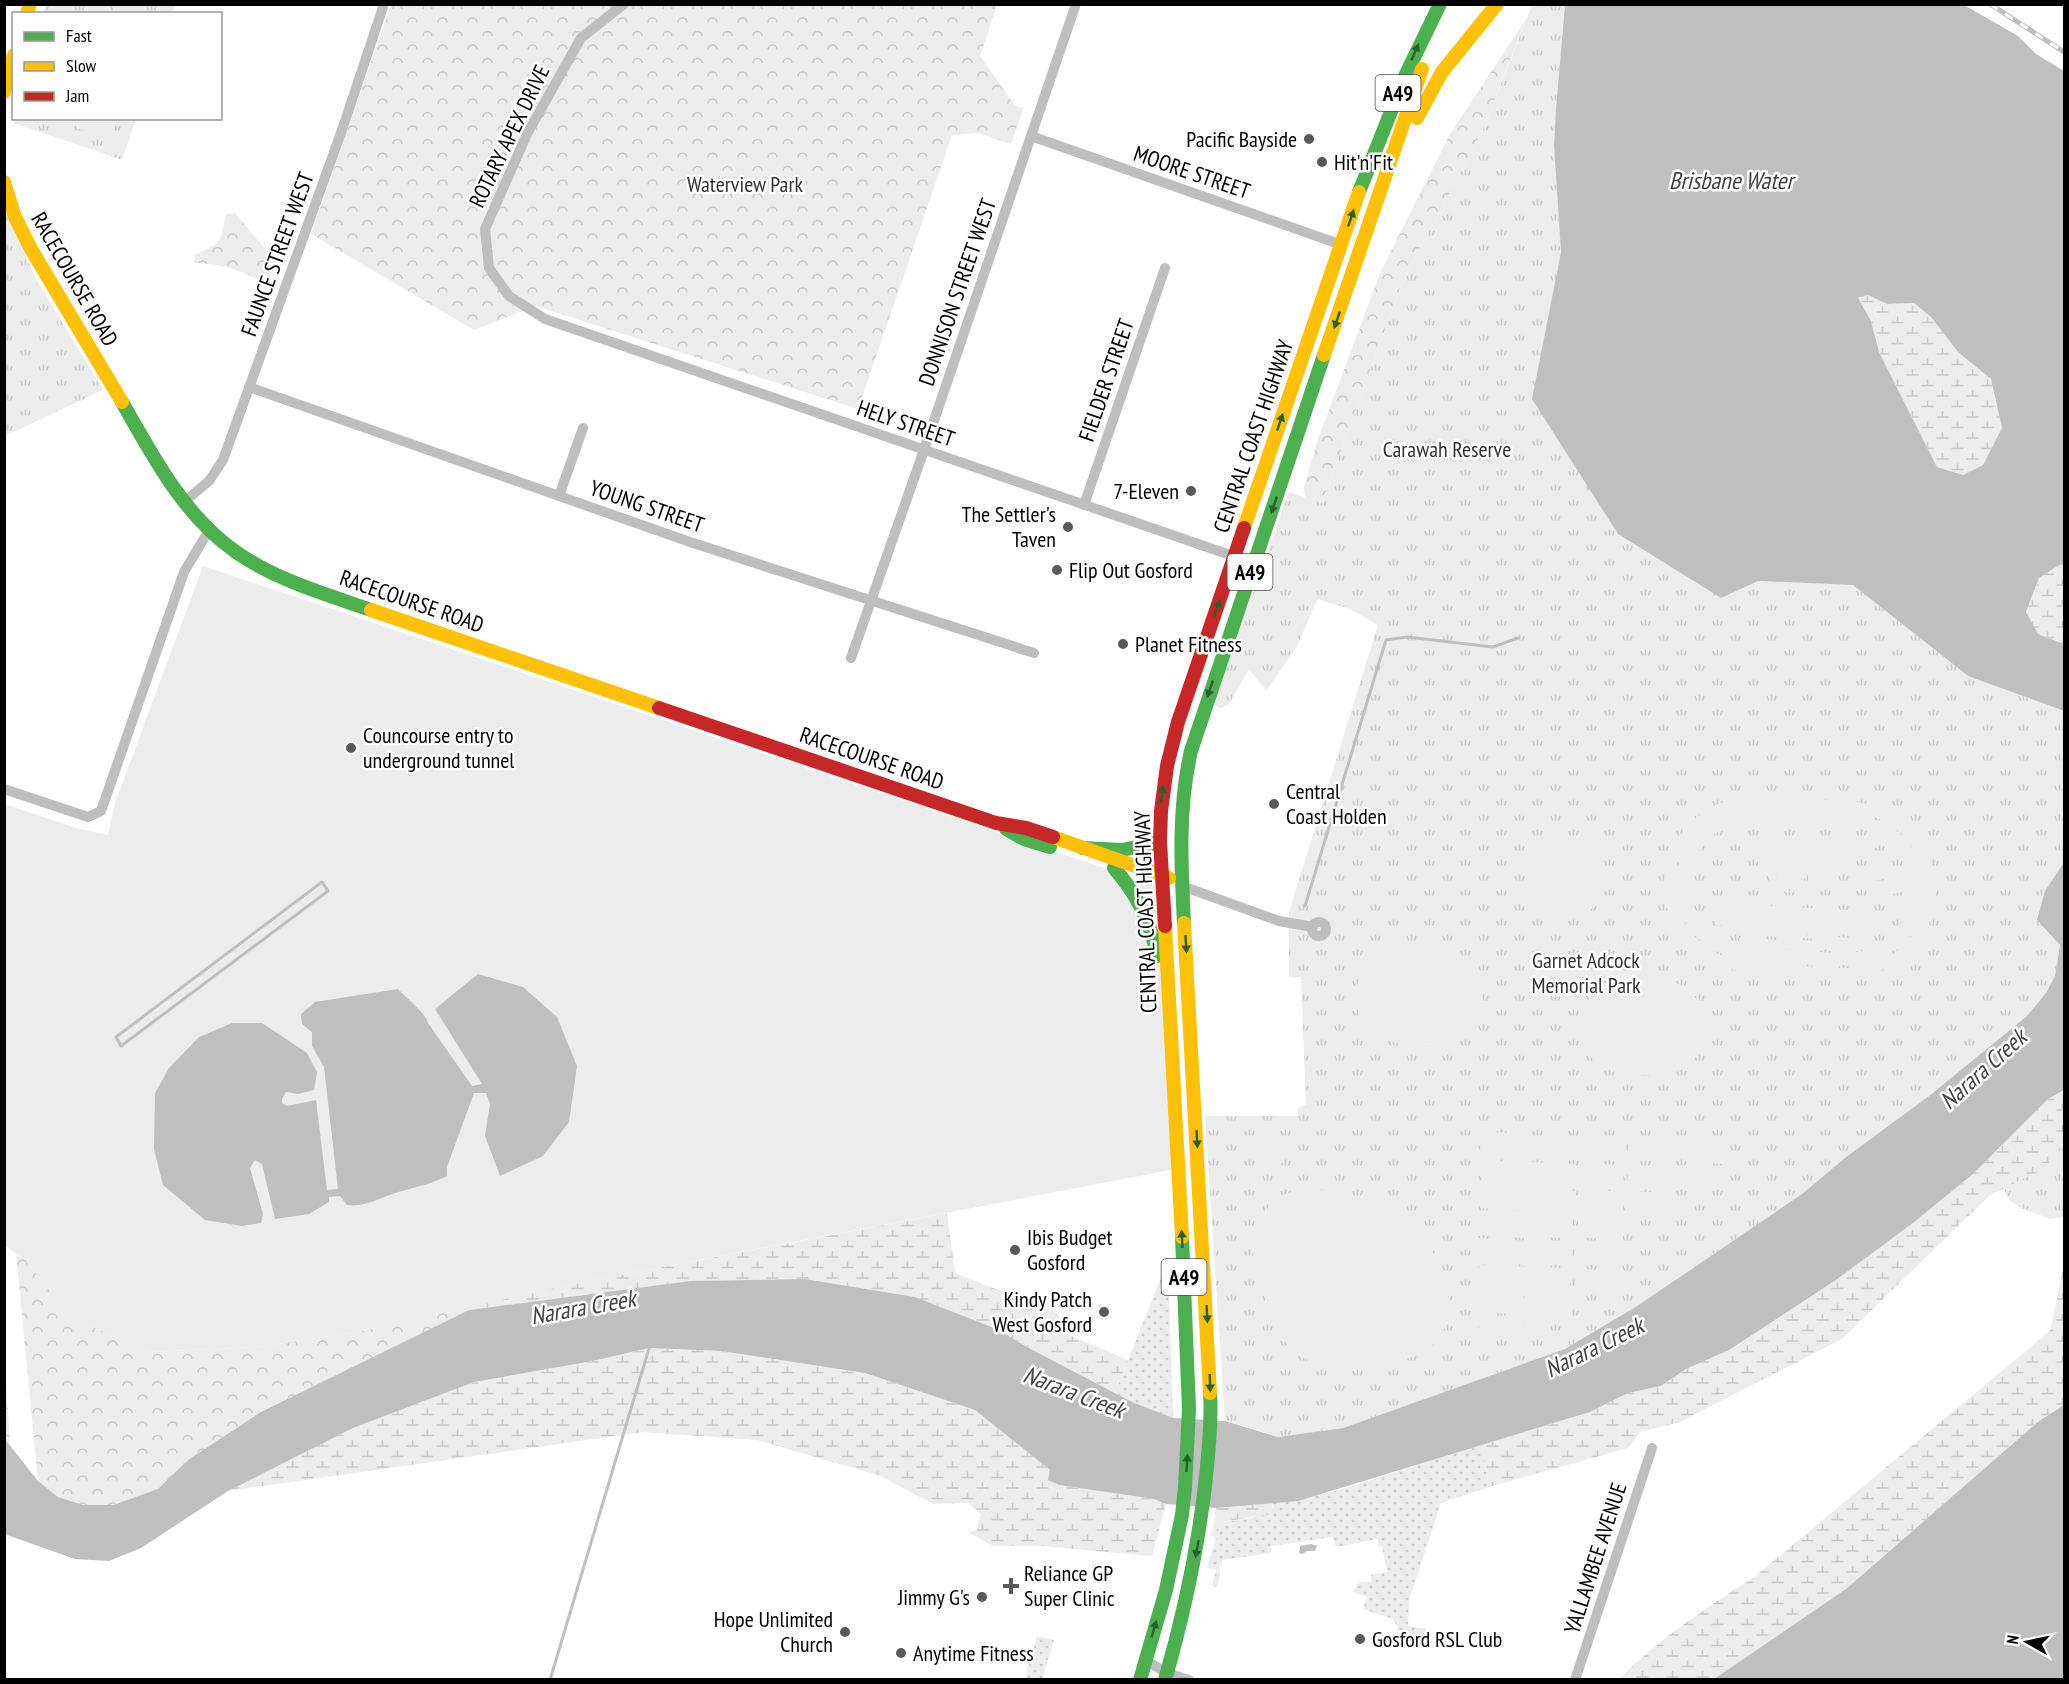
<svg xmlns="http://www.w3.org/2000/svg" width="2069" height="1684" font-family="'PT Sans Narrow',sans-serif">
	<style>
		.grass { fill: url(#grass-dots) }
		.forest { fill: url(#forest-crowns) }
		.wetland { fill: url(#wetland-marsh) }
		.park { fill: url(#park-tufts) }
		.garden { fill: #ececec; fill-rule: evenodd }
		.water { fill: #bfbfbf; fill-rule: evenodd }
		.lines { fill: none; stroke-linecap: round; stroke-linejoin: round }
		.stream { stroke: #bfbfbf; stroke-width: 3 }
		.street { stroke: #bebebe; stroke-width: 10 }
		.fast { stroke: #4caf50; stroke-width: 14 }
		.slow { stroke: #ffc107; stroke-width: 14 }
		.jam { stroke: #c62828; stroke-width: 14 }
		.rail-casing { stroke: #bebebe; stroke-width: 5 }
		.rail { stroke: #fff; stroke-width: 3; stroke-dasharray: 9; stroke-linecap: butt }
		.oneway { fill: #2a602c }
		.poi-dot { fill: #595959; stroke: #fff; stroke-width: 2 }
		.labels { text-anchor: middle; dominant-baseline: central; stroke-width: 5; stroke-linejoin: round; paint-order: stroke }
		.shield { fill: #fff; stroke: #4c4c4c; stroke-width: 1.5 }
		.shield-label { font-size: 21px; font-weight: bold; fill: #000 }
		.street-label { font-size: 22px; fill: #000; stroke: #fff }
		.poi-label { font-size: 22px; fill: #000; stroke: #fff; text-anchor: start }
		.park-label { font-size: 22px; fill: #333; stroke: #fff }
		.water-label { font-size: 24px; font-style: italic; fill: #444; stroke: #fff }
	</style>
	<defs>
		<pattern id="grass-dots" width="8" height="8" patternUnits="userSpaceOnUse" patternTransform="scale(1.5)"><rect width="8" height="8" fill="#ececec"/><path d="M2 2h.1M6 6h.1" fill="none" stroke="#c9c9c9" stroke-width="1.8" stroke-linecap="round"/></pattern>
		<pattern id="forest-crowns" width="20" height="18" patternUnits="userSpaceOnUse" patternTransform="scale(1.5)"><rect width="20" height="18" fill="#ececec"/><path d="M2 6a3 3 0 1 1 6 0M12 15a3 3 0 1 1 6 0" fill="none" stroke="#c9c9c9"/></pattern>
		<pattern id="wetland-marsh" width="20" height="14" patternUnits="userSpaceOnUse" patternTransform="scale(1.5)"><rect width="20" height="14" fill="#ececec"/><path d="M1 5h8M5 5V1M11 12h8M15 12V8" fill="none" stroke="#c9c9c9"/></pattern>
		<pattern id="park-tufts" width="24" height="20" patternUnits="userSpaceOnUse" patternTransform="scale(1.5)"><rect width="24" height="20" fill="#ececec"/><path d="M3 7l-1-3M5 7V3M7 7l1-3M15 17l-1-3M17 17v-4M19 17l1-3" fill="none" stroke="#c9c9c9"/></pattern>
	</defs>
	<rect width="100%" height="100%" fill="#fff"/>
	<!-- grass -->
	<path class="grass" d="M1168,1260L1173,1418L1132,1402L1115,1393Z
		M1482,1445L1489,1487L1441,1503L1409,1600L1408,1626L1425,1629L1422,1648L1409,1643L1411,1634L1399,1630L1397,1635H1396L1398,1628L1393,1619L1363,1609L1367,1597L1353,1592C1357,1581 1361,1582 1371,1582V1575L1387,1572L1382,1546H1379L1378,1539L1336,1547L1333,1537L1271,1546V1553L1222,1560V1565L1219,1566L1220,1576L1217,1587L1212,1586L1216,1570L1207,1567L1221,1522L1253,1518L1273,1508V1503C1345,1495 1412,1463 1482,1445Z
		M1037,1636L1054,1640L1042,1679H1025Z"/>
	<!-- forest -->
	<path class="forest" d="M391,5H997L980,56L1014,104L1018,107H1024L1011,144L978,133L952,135L858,409L536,306L474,330L311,234Z
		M1526,19L1483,130L1403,280L1322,503L1305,498L1304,487L1317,442L1381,271L1450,134Z
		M235,213L276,262L267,284C241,270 223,264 194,263L195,255C223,241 220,245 226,214Z
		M16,1254L25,1259L70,1317L150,1352L257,1347L363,1331L465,1307L469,1310L381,1354L188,1460L158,1489L113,1505H83L58,1497L38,1481Z
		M5,1364L10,1445L5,1438Z"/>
	<!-- wetland -->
	<path class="wetland" d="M1868,295L1887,304L1914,303L1931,317L1958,352L1991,379L2002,428L1983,465L1963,475L1937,467L1879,352L1871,321L1858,298Z
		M2064,562V644L2038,634L2026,613L2039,578Z
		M2064,1090V1142L2045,1169L1990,1195L1842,1339L1680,1422L1640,1432L1628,1448L1489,1487L1482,1445L1590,1412L1628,1393L1661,1386L1686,1369L1729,1350L1836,1280L1913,1223L1973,1174L2048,1099Z
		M947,1213L955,1273L1059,1314L1062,1332L1128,1360L1115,1393L1027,1347L997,1329L915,1297L805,1279L690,1281L469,1310L465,1307L568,1285Z
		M2064,1265V1405L2039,1421L1846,1589L1714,1679L1618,1680C1658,1640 1705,1608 1753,1578L2050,1331Z
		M649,1348L721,1351L865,1373L975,1410L1050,1470L1059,1485L1154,1499L1166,1504L1152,1556L1041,1546H993L968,1532L977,1530L981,1514L968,1503L933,1504L881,1476L757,1440L643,1432L228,1491L353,1428L474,1382L593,1361Z
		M1273,1503L1271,1512L1267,1515L1221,1522L1216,1539L1212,1536L1216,1508Z"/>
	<!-- park -->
	<path class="park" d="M46,5H175L172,13L43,14Z
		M1532,5H1565L1556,108L1554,146L1561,251L1533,399L1618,534L1721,598L1758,581L1853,585L1968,676L2064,711V862L2045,891L2060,945L2055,976L2046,993L2027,1016L1929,1096L1846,1157L1802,1194L1637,1306L1565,1349L1343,1428L1278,1437L1258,1430L1225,1421L1205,1116H1298V1107L1306,1106L1301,977H1289V912L1378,625L1350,609L1318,599L1296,648L1266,691L1249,669L1229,704L1222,708L1213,705L1289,492L1322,503L1403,280L1483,130Z
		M14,118L136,119L122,160L14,123Z
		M4,209L36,279L103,390L5,436Z
		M2064,1142V1217L2050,1219L2021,1208L2008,1199L2004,1188L2045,1169Z"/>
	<!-- garden -->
	<path class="garden" d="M114,5H123L148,13H112Z
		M80,119H100L116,124L111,140L77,128Z
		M203,566L1155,885L1176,1169L568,1285L363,1331L257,1347L150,1352L70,1317L25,1259L5,1246L4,804L76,828L108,835L115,803Z
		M1753,796L1858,802C1969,824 1957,973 1846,978C1810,976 1740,978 1710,962C1630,918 1662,800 1753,796ZM1752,806C1775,807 1798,809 1820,810C1840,811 1860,811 1879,819C1943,846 1941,942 1873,964C1850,971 1825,967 1801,966C1780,964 1758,964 1737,961C1646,937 1658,810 1752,806Z
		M1756,808C1777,809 1798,811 1820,812C1869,815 1914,820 1923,879C1927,900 1920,922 1907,938C1882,968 1849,966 1815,964C1783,962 1744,966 1716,951C1644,912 1675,810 1756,808ZM1745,821C1767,821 1788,822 1809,823C1850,825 1892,822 1908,869C1914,886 1912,906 1902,921C1894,936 1879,947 1863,951C1842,956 1817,951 1795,950C1776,949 1755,951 1736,946C1728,944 1719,940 1712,934C1666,897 1691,831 1745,821Z
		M1527,839L1601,843L1598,904L1581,917L1524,915Z
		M1742,842L1879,843L1880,845L1817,884L1816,875L1812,888L1810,887L1807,873L1798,890L1777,875L1774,886L1771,887L1768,869L1740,849Z
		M1876,863L1903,874L1904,875L1874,881Z
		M1876,881L1902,890L1903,892L1874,898Z
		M1726,882L1740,883V888L1804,892V893L1740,889L1739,894L1725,893Z
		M1718,903L1881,912L1880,934L1716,925Z
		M1740,932L1778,934L1779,933L1865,939V941L1796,938V941L1834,943V945L1739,940V938L1778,940V937L1740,935Z
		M1398,947C1417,946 1445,946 1461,957C1495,979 1486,1033 1447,1044C1437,1047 1426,1045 1415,1044C1405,1043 1394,1044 1384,1039C1338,1017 1352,958 1398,947Z
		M1622,977C1638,977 1661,977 1676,983C1710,997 1716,1044 1687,1066C1674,1076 1659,1076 1643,1075C1631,1074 1618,1074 1607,1069C1562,1048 1576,987 1622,977Z
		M1481,1132L1526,1133V1155H1480Z
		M1530,1136L1575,1138V1160L1529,1158Z
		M1581,1136L1626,1138V1161L1580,1158Z
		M1269,1137L1289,1154L1278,1167L1259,1149Z
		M1629,1138L1674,1140V1162L1628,1160Z
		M1682,1140L1727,1142V1164L1682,1161Z
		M1482,1160L1528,1162L1527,1184L1482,1182Z
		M1530,1162L1575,1164V1186L1529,1184Z
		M1578,1163L1624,1165L1623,1187L1578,1185Z
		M1628,1165L1673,1167L1672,1189L1627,1187Z
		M1681,1165L1726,1167V1190L1681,1187Z
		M1481,1186L1526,1188V1211L1480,1208Z
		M1529,1188L1575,1191L1574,1213L1529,1210Z
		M1304,1189L1337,1191L1391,1208L1401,1222L1420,1235L1433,1252L1442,1275L1446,1280L1452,1317L1428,1352L1387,1365L1343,1369L1332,1368L1321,1366L1301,1357L1292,1350L1278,1333L1269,1312L1266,1291L1254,1266L1251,1233L1275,1197Z
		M1578,1189L1624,1192L1623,1214L1578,1211Z
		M1626,1191L1671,1193V1215L1626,1213Z
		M1481,1213L1526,1215L1525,1238L1480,1235Z
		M1528,1214L1573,1217V1239L1527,1236Z
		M1578,1216L1623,1218V1240L1578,1237Z
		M1479,1238L1525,1241L1524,1263L1479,1261Z
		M1527,1241L1572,1243V1265L1527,1263Z
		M1576,1242L1622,1245L1621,1267L1576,1264Z
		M1479,1265L1571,1268L1570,1290L1479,1287Z
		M1576,1269L1622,1271L1621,1293L1576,1290Z
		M1478,1290L1524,1292L1523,1315L1478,1312Z
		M1527,1293L1573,1295L1572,1318L1527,1315Z
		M1479,1316L1525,1318L1524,1340L1479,1338Z"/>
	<!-- water -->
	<path class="water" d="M1565,5H1964L2018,36L2036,54L2064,71V562L2039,578L2026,612L2038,634L2064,644V711L1968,676L1853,585L1758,581L1721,598L1618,534L1532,399L1561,252L1554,146L1556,108ZM1868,295L1887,304L1914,303L1931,317L1958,352L1991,379L2002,428L1983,465L1963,475L1937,467L1879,352L1871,321L1858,298Z
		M2064,862V1090L2048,1099L1973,1174L1913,1223L1836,1280L1729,1350L1686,1369L1661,1386L1628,1393L1590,1412L1298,1501L1216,1508L1166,1504L1154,1499L1059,1485L1048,1480L1050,1470L975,1410L865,1373L721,1351L649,1348L593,1361L474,1382L353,1428L228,1491L141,1548L109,1561L75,1559L7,1535L5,1532L4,1438L38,1481L58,1497L83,1505H113L158,1489L188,1460L261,1412L469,1310L690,1281L805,1279L915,1297L997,1329L1027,1347L1132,1402L1173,1418L1225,1421L1278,1437L1343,1428L1565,1349L1637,1306L1671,1283L1802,1194L1846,1157L1929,1096L2027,1016L2046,993L2055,976L2060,945L2037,920L2045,891Z
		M478,974L523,987L557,1017L577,1066L569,1122L543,1156L500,1176L485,1136L490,1104L486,1093H474L447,1167V1176C431,1184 423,1185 406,1190C386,1194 367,1208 347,1205L340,1196L329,1197V1202L309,1214L275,1219L262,1164L255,1160L250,1168L263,1214L261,1223L242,1226L205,1220L163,1185L154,1149L155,1093L169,1068L199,1037L232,1023H262L307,1053L317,1072L314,1090L298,1094L286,1092L282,1099V1103L287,1106L316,1100L327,1190L338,1189L324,1067L312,1046V1032L302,1024L301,1014L315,1002L398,989C406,998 426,1013 428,1023L472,1086L482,1084L435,1009Z
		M2064,1405V1679H1714L1846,1589L2039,1421Z
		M1311,1544L1317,1546L1315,1551H1307L1303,1554L1299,1553L1300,1546Z"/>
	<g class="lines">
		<!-- stream -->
		<path class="stream" d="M322,882L328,891L121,1046L116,1037Z
			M1305,906L1386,640L1407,637L1493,647L1518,638
			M550,1680L650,1345"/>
		<!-- street -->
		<path class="street" d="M624,4L581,38L528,132L485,229L489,268L509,296L545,319L1236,557
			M1031,136L1342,245
			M249,387L690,542L1034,653
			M559,496L583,428
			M184,502L209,481L223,460L342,130L384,4
			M1084,505L1165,268
			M851,658L924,450L1076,4
			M4,789L88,817L101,811L184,572L209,530
			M1182,886L1279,921L1313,927
			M1312 929a7 7 0 1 1 14 0a7 7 0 1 1-14 0Z
			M1145,1660L1167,1673L1189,1680
			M1575,1680L1652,1448"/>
		<!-- fast -->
		<path class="fast" d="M1359,192L1406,74L1440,4
			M122,402C153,456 183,515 236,552C276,580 325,594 371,610
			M1006,829L1024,839L1050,847
			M1083,848L1122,850L1160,842
			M1114,868C1137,894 1151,922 1157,956
			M1184,923C1181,865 1178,808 1191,751L1324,355
			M1140,1680L1166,1590L1182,1515L1185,1488L1189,1409L1182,1237
			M1165,1680C1185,1610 1200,1540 1207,1467C1209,1443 1212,1418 1210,1393"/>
		<!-- slow -->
		<path class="slow" d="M27,14L30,4
			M4,92L14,55
			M1417,118L1442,72L1497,4
			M4,182L15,217L31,249L122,402
			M1324,355L1422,69
			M1244,528L1359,192
			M371,610L659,708
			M1053,837L1169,878
			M1184,923L1210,1393
			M1165,926L1182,1237"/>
		<!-- jam -->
		<path class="jam" d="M659,708L996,823L1026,828L1053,837
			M1165,926L1160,842L1161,811L1167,766L1178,722L1244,528"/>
		<!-- rail casing -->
		<g class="rail-casing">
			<path id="rail" d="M1990,4L2064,52"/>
		</g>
		<!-- rail -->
		<use href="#rail" class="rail"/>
	</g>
	<!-- one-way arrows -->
	<defs><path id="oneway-solid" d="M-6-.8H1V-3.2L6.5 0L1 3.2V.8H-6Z" transform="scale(1.5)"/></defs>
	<g class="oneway">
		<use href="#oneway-solid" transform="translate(1415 52) rotate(-66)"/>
		<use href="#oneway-solid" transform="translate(1351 218) rotate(-71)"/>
		<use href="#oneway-solid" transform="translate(1337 320) rotate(109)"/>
		<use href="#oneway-solid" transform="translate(1280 422) rotate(-71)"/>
		<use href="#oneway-solid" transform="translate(1274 505) rotate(109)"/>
		<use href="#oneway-solid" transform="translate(1217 608) rotate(-71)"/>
		<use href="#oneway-solid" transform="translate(1210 689) rotate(109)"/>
		<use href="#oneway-solid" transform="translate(1162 794) rotate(-84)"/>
		<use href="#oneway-solid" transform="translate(1186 944) rotate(86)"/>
		<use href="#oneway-solid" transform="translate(1197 1139) rotate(87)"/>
		<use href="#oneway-solid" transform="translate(1182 1239) rotate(-93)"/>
		<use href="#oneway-solid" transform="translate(1207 1314) rotate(87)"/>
		<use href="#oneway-solid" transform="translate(1210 1383) rotate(88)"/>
		<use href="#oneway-solid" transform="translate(1187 1463) rotate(-86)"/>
		<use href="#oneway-solid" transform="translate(1197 1549) rotate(100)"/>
		<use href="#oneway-solid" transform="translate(1154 1629) rotate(-74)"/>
	</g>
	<!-- markers -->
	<g class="poi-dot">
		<circle cx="1309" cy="139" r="6"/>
		<circle cx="1322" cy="162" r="6"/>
		<circle cx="1191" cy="491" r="6"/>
		<circle cx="1068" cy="527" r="6"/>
		<circle cx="1057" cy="570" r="6"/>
		<circle cx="1123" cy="644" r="6"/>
		<circle cx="351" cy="748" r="6"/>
		<circle cx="1274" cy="804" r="6"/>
		<circle cx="1015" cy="1250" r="6"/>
		<circle cx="1104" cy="1312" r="6"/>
		<path d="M1008 1577h6v6h6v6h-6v6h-6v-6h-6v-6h6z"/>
		<circle cx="982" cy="1597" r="6"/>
		<circle cx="845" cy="1632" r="6"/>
		<circle cx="1360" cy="1639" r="6"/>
		<circle cx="901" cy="1653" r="6"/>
	</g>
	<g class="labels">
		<!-- shield labels -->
		<g class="shield">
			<rect x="1375.5" y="75" width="45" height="36" rx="4.5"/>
			<rect x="1227.5" y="554" width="45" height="36" rx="4.5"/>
			<rect x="1161.5" y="1259" width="45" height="36" rx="4.5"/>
		</g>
		<g class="shield-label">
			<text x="1398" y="93">A49</text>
			<text x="1250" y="572">A49</text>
			<text x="1184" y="1277">A49</text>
		</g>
		<!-- street labels -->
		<g class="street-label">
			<text transform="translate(509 136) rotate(-64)">ROTARY APEX DRIVE</text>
			<text transform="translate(1192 172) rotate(19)">MOORE STREET</text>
			<text transform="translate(277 254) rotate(-70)">FAUNCE STREET WEST</text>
			<text transform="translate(75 279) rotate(60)">RACECOURSE ROAD</text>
			<text transform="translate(957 292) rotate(-71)">DONNISON STREET WEST</text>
			<text transform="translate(1106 380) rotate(-71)">FIELDER STREET</text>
			<text transform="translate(906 423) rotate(19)">HELY STREET</text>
			<text transform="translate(1253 436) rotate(-71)">CENTRAL COAST HIGHWAY</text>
			<text transform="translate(647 506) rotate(19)">YOUNG STREET</text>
			<text transform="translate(412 601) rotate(19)">RACECOURSE ROAD</text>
			<text transform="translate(872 758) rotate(19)">RACECOURSE ROAD</text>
			<text transform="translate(1145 912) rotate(-92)">CENTRAL COAST HIGHWAY</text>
			<text transform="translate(1595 1558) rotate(-72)">YALLAMBEE AVENUE</text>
		</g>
		<!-- poi labels -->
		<g class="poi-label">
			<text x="1297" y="139" text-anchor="end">Pacific Bayside</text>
			<text x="1334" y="162">Hit'n'Fit</text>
			<text x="1179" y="491" text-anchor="end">7-Eleven</text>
			<text x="1056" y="514" text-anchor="end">The Settler's<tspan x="1056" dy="25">Taven</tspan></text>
			<text x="1069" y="570">Flip Out Gosford</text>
			<text x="1135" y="644">Planet Fitness</text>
			<text x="363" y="735">Councourse entry to<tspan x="363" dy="25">underground tunnel</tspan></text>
			<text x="1286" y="791">Central<tspan x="1286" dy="25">Coast Holden</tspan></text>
			<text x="1027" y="1237">Ibis Budget<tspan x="1027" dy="25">Gosford</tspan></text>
			<text x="1092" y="1299" text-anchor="end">Kindy Patch<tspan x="1092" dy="25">West Gosford</tspan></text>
			<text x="1024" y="1573">Reliance GP<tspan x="1024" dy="25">Super Clinic</tspan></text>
			<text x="970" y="1597" text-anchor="end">Jimmy G's</text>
			<text x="833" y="1619" text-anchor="end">Hope Unlimited<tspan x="833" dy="25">Church</tspan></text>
			<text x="1372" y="1639">Gosford RSL Club</text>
			<text x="913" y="1653">Anytime Fitness</text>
		</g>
		<!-- park labels -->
		<g class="park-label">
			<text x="745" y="184">Waterview Park</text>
			<text x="1447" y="449">Carawah Reserve</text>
			<text x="1586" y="960">Garnet Adcock<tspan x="1586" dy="25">Memorial Park</tspan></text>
		</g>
		<!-- water labels -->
		<g class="water-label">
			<text x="1731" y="180">Brisbane Water</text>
			<text transform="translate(1983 1069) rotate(-42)">Narara Creek</text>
			<text transform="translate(583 1307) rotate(-10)">Narara Creek</text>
			<text transform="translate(1594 1347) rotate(-26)">Narara Creek</text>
			<text transform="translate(1074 1392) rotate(21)">Narara Creek</text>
		</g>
	</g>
	<!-- border -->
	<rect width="2069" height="1684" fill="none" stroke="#000000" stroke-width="12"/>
	<!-- legend -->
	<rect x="12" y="12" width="210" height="108" fill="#ffffff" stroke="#999999" stroke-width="1.5"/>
	<rect x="24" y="32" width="30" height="9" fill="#4caf50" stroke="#999999" stroke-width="1.5"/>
	<text x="66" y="42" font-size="18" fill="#000000">Fast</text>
	<rect x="24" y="62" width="30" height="9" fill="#ffc107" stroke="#999999" stroke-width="1.5"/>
	<text x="66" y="72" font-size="18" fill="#000000">Slow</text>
	<rect x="24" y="92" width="30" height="9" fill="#c62828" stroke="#999999" stroke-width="1.5"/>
	<text x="66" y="102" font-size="18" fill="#000000">Jam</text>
	<!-- north arrow -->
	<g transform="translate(2027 1642) rotate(279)" stroke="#ffffff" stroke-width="4.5" paint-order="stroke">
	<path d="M0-4.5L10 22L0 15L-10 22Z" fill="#000000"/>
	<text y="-9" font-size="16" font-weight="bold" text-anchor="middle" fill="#000000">N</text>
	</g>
</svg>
